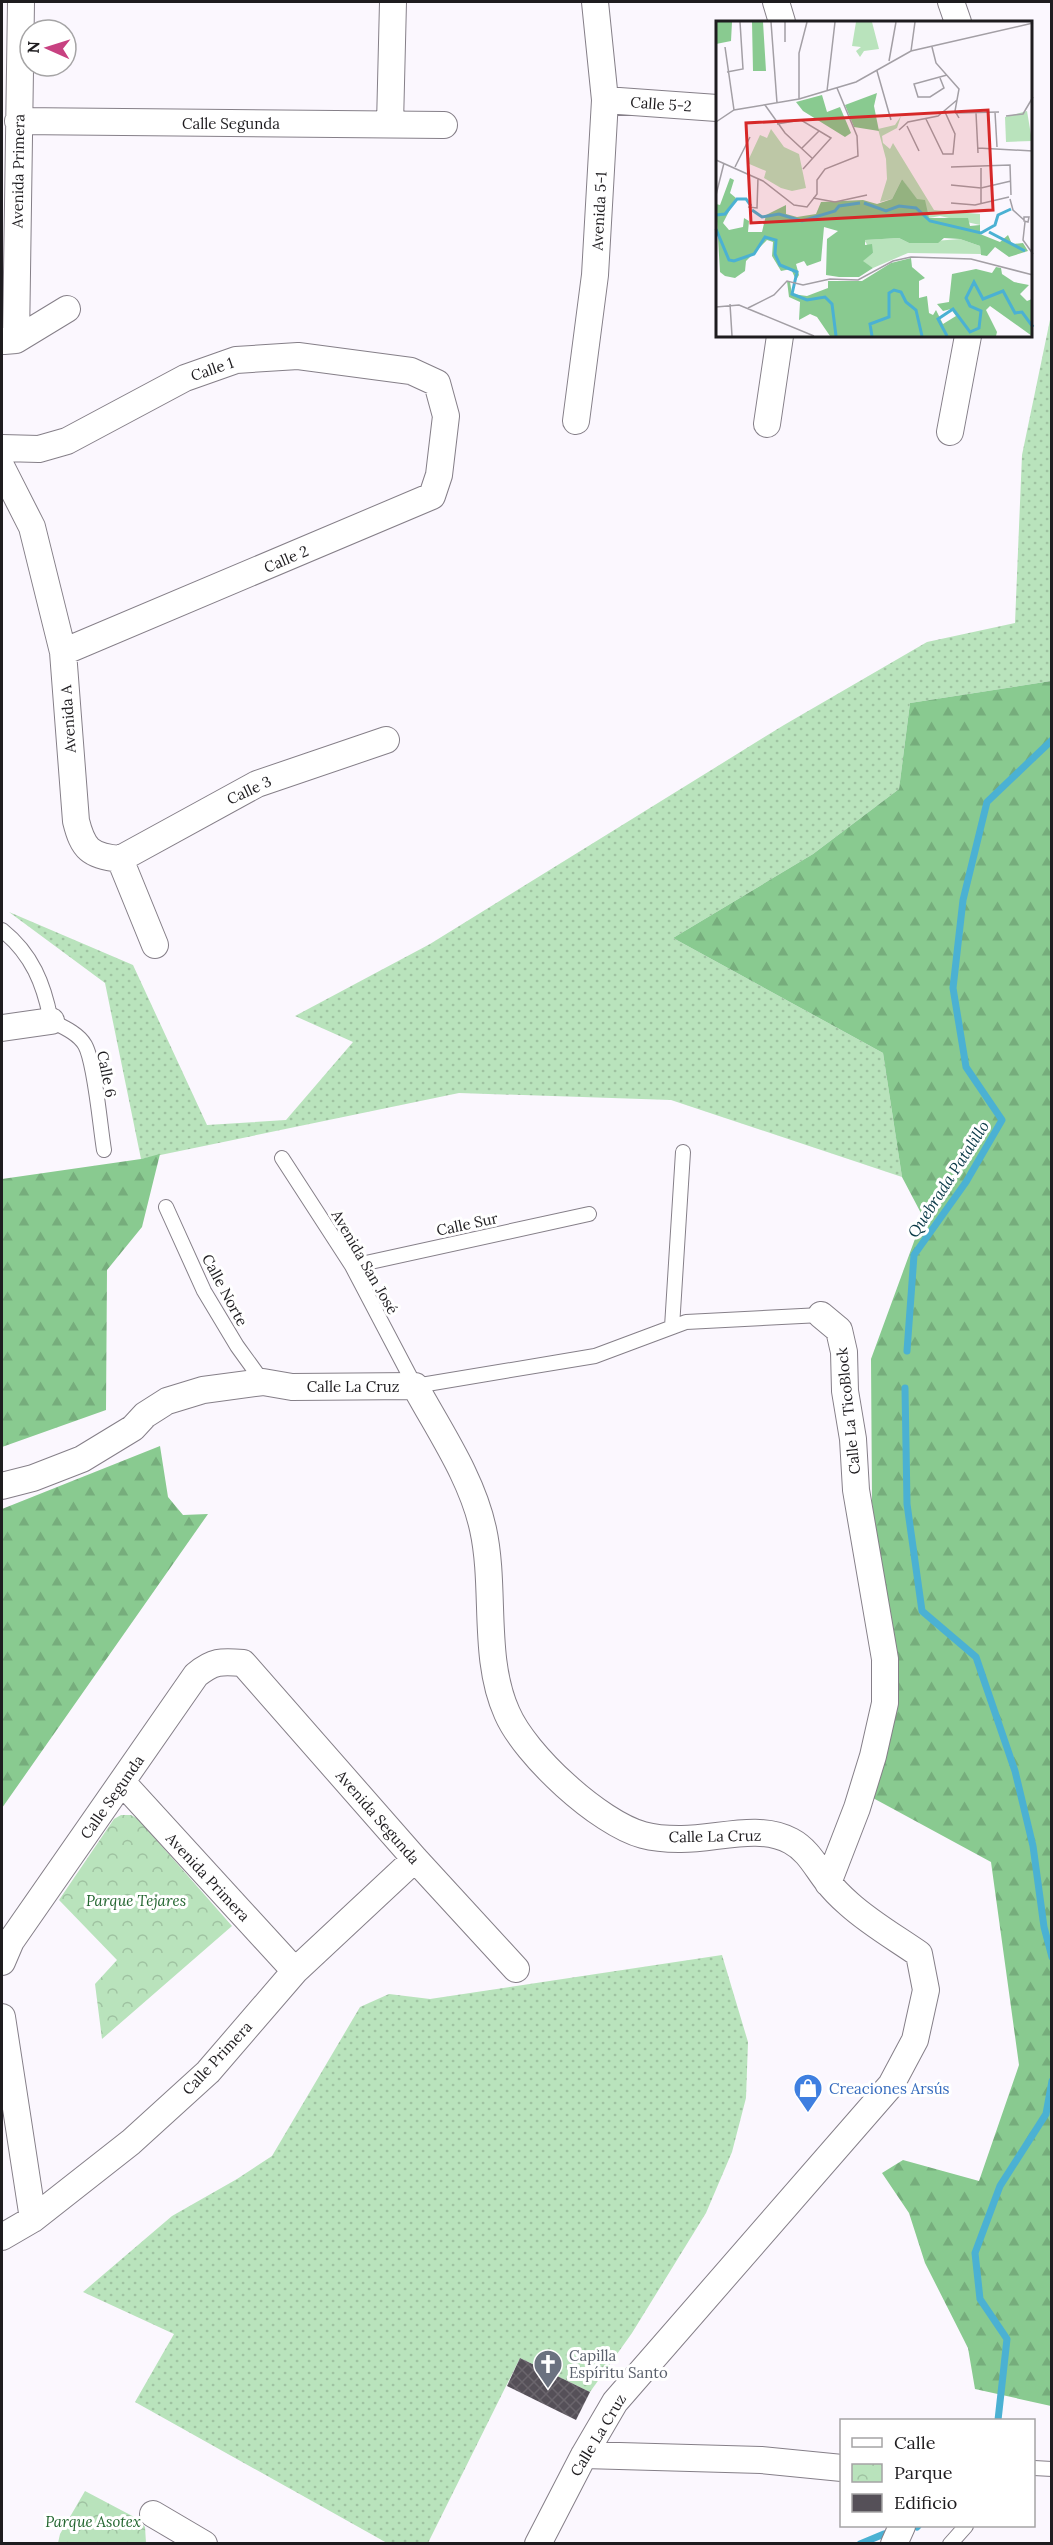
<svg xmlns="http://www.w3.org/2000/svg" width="1053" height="2545" font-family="Lora,serif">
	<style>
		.grass { fill: url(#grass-dots) }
		.forest { fill: url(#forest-firs) }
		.park { fill: url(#park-crowns) }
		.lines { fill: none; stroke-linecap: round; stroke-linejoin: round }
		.stream { stroke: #4bb1d3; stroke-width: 7 }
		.building { fill: url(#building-cross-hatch) }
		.service-casing { stroke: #857f88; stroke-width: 16 }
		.minor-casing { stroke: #857f88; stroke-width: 28 }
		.service { stroke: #fff; stroke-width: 14 }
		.minor { stroke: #fff; stroke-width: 26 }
		.labels { text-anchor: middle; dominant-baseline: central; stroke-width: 6; stroke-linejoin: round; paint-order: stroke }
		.street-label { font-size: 15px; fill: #1e1c1f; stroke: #fff }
		.park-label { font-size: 15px; font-style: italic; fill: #22652f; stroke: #fff }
		.shop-label { font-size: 15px; fill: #366cbe; stroke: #fff; text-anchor: start }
		.worship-label { font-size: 15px; fill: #5b616d; stroke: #fff; text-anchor: start }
		.water-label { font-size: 16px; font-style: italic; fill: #0a3947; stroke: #fff }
		.inset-river { fill: none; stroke: #4bb1d3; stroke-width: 3 }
		.inset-road { fill: none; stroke: #a39fa5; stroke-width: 1.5 }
		.view { fill: #d62828; fill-opacity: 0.15; stroke: #d62828; stroke-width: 3 }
		.inset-edge { fill: none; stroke: #1e1c1f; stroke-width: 3 }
	</style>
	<defs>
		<pattern id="grass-dots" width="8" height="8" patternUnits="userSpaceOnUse" patternTransform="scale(1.5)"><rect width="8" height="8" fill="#b9e3bc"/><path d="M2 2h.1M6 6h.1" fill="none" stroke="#9fc2a1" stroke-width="1.8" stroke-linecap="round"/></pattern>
		<pattern id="forest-firs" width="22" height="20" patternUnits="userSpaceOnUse" patternTransform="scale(1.5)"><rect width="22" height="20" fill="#89ca90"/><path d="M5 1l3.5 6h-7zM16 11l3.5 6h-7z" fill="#76ad7c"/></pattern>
		<pattern id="park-crowns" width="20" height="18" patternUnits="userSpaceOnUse" patternTransform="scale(1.5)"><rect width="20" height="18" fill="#b9e3bc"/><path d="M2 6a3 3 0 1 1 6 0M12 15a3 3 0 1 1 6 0" fill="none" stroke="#9fc2a1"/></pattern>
		<pattern id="building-cross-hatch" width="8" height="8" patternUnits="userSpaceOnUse" patternTransform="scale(1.5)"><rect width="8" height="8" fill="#555058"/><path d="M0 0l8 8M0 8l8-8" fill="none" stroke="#6a656c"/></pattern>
	</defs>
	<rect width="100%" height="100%" fill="#fbf7fe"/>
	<!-- grass -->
	<path class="grass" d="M1051,315V681L910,703L899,789L813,854L673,938L883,1053L902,1177L671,1100L459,1093L141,1159L105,983L9,912L133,965L207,1125L286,1120L353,1042L295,1016L430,944L784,725L927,642L1015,623L1022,455Z
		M722,1955L748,2042L746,2098L732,2152L706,2213L632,2333L590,2392L520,2358L428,2543H387L135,2402L174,2334L83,2292L172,2216L237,2179L272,2156L360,2007L389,1994L430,1999Z"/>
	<!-- forest -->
	<path class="forest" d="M1051,681V2406L975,2389L968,2348L925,2263L909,2213L882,2173L903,2160L979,2181L1019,2065L991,1862L873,1798L898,1703L872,1503L871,1359L923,1217L902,1177L883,1053L673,938L813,854L899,789L910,703Z
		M160,1154L142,1227L107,1270L106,1410L2,1447V1179L141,1159Z
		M160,1446L168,1497L183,1515L208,1514L2,1808V1509Z"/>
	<!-- park -->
	<path class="park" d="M121,1815H131L138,1819L232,1926L102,2039L95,1984L117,1960L59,1900L114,1819Z
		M85,2491L138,2519L145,2527L146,2543H58L60,2534Z"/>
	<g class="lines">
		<!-- stream -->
		<path class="stream" d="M907,1351L914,1255L966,1182L1002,1120L966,1067L953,988L963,900L987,802L1052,740
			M905,1388L907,1504L922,1611L976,1657L1015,1771L1033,1846L1044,1927L1052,1957
			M998,2420L1007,2339L980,2299L975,2253L1000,2186L1046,2114L1052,2081
			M917,2527L918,2526
			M860,2544L884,2534"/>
	</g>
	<!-- building -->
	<path class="building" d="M520,2358L590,2392L576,2420L507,2386Z"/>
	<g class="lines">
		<!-- service casing -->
		<g class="service-casing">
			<path id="service" d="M2,930C32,954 44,984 51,1021C63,1027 78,1033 85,1045C95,1063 100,1126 104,1150
				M282,1158L352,1266L415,1386L595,1356L686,1322L821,1315
				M166,1207L204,1291L237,1346L263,1382
				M352,1266L589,1214
				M672,1327L683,1152
				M1034,2468L1052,2469
				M950,2544L966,2526"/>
		</g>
		<!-- minor casing -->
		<g class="minor-casing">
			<path id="minor" d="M776,2L782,22
				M951,2L958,22
				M605,100L717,108
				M18,121L444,125
				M390,124L393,2
				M16,340L21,2
				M4,341L16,340L67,309
				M576,421L595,275L605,100L595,2
				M767,424L780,336
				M950,432L968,336
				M2,448L39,449L67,441L185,378L236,360L298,356L411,371L437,383L446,416L439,475L432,496L63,652
				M2,468L32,527L63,652L76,821C83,849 90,856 120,859L155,945
				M120,859L257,784L386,740
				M2,1028L51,1021
				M821,1315L839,1330L844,1352L845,1391L853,1439L856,1490L885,1659V1703L873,1756L857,1808L828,1883
				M2,1486L33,1478L82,1459L133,1428L145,1415L167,1401L203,1390L263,1382L292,1387L415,1386C440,1432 472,1478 483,1529C496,1588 482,1658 507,1713C525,1755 599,1823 643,1835C654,1838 668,1839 679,1839C715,1840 758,1823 791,1841C808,1850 816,1867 827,1881C833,1889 841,1897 849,1904C870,1923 896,1938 919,1954L926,1990L915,2040L891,2085L615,2402L584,2455L538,2544
				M122,1782L295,1971
				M2,1962L11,1941L196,1675C213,1661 221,1661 243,1663L415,1859L516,1969
				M2,2017L33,2219
				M2,2237L33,2219L131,2142L208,2072L295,1971L415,1859
				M584,2455L761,2460L842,2468
				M153,2514L204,2544
				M894,2544L902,2526"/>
		</g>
		<!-- service -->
		<use href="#service" class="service"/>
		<!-- minor -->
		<use href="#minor" class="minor"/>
	</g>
	<!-- icons -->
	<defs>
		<g id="shop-pin" transform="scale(1.5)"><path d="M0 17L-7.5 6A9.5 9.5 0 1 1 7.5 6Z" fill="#3f7fe0" stroke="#fff"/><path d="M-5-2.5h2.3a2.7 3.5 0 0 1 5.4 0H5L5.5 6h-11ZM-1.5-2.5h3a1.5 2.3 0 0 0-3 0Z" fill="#fff"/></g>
		<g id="church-pin" transform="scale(1.5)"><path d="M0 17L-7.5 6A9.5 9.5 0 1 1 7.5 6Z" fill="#6b7280" stroke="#fff"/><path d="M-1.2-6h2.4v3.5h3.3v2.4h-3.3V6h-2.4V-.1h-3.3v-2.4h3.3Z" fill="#fff"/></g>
	</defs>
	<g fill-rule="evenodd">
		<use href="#shop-pin" x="808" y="2088"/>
		<use href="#church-pin" x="548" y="2364"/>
	</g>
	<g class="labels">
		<!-- street labels -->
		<g class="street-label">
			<text transform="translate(661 104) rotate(4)">Calle 5-2</text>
			<text x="231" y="123">Calle Segunda</text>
			<text transform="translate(18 171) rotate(-89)">Avenida Primera</text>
			<text transform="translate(599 211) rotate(-87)">Avenida 5-1</text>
			<text transform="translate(212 369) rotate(-19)">Calle 1</text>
			<text transform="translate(286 559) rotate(-23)">Calle 2</text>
			<text transform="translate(68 719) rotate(-94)">Avenida A</text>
			<text transform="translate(249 790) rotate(-25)">Calle 3</text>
			<text transform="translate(107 1074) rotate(79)">Calle 6</text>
			<text transform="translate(467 1224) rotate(-12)">Calle Sur</text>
			<text transform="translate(365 1262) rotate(60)">Avenida San José</text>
			<text transform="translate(225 1290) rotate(62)">Calle Norte</text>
			<text x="353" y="1386">Calle La Cruz</text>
			<text transform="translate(848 1411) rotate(-96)">Calle La TicoBlock</text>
			<text transform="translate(112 1797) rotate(-55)">Calle Segunda</text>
			<text transform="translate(378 1817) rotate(49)">Avenida Segunda</text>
			<text transform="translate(715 1836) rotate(-1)">Calle La Cruz</text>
			<text transform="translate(208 1877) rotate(47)">Avenida Primera</text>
			<text transform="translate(217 2058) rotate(-47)">Calle Primera</text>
			<text transform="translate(598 2435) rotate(-59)">Calle La Cruz</text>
		</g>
		<!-- park labels -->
		<g class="park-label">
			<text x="136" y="1900">Parque Tejares</text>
			<text x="93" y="2521">Parque Asotex</text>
		</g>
		<!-- shop labels -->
		<g class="shop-label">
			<text x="829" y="2088">Creaciones Arsús</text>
		</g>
		<!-- worship labels -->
		<g class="worship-label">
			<text x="569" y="2355">Capilla<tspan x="569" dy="17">Espíritu Santo</tspan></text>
		</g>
		<!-- water labels -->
		<g class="water-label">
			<text transform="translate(948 1179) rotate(-57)">Quebrada Patalillo</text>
		</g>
	</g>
	<!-- overview -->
	<g transform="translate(716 21)">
		<rect width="316" height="316" fill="#fbf7fe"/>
		<path d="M140,1H156L163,28L148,30L144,36L140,30L145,26L136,25ZM185,95L181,107L166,115L167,122L174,128L177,122L218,189L264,193V204L224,195L213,197L186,158L176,178L164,181L171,158L170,138L162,108L179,104ZM55,108L68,126L83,133L90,167L76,170L65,167L48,157L50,150L31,142L44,114L51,117ZM183,217L193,222L244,218L264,225L265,233L192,232L157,247L146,240L157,232L148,219Z" fill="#b9e3bc"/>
		<path d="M0,1H16L15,20L0,23ZM36,1H47L50,50H37ZM161,72L158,85L163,110L138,106L129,84ZM106,74L111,91L124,86L135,112L129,116L87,90L80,81ZM14,157L18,159L14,172L20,177L7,202L13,209L27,206L28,197L33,200L32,211H46L50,194L70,184V193L81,196L100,193L105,181L147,179L161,183L176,178L186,158L201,178L209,179L213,197H252L254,205L264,204V213L284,221L292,214L296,223L307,222L312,230L293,236L279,226L271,235L265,234L264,225L244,218L228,217L222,222H193L183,217L149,219V224L156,223L157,232L147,240L157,247L143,256H123L110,254L111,218L122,210L108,206L105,240L91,245L88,240L80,243L83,254L80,259L75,248L65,250L56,235L57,221L51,219L30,240L29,250L19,257L9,255L4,251L0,183L4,184ZM195,237L196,246L209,257L203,260V277L211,275L213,292L217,294L220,289L227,303L240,295L235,288L227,290L221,283L233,281L236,253L260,248L276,252L280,246L285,247L286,253L298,261L313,264L304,273L311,280L316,278V315L274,285L270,289L281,311L280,315H114L101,296L94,293L83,299L84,281L73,276L71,260L74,261L76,273L91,275L112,267V260H146L175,242Z" fill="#89ca90"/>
		<path d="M311,90L316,120L290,121L289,96Z" fill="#b9e3bc"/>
		<path class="inset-river" d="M148,182L170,190L183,185L200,187L214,200L265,212L279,204L282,194L295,188M36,189L46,196L63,193L86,200L119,190L123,185L144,182M0,194L9,193L21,178H30L35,185M0,208L13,239L18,240L38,233L49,216L60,219L59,233L64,244L81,251L76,273L91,279L109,276L116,283L120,315M273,211L309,230M156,315L154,303L173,296V272L178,269L185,271L190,281L200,289L206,315M231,315L222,298L237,288L254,311L263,307L265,290L254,285L250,277L258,261L267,278L287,270L299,292L306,291L317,306"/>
		<path class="inset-road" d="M55,1L61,82M69,1V21M9,26L18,89M216,26L220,42L243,68L239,90L243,97M195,30L199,1M173,40L180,1M161,50L175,99M11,51L27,48L24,1M224,57L228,67L214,76H202L198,63L231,54M111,70L119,1M83,78V32L91,1M49,84L69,112L97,138M279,91L281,126M239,92L283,91M260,92L262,132M290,95L307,93L317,76M210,98L227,133H237L239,113L229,91M0,101L18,89L83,78L140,61L195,30L317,2M61,103L85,99L115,117L87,148M191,105L203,130M183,109L192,101L222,95L241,79M86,127L103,110M262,127L317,130M0,139L47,160L78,184L91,186L101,173V159L109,148L142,135L141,115L121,67M19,146L34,116M235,146L294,144L295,174M265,147V183M235,164L265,167L295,160M0,174L8,142M97,177L119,181L151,174M294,178L297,189L308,199M235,182L259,184L293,176M32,186L41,187L42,157M308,196H313L312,201L308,200ZM309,201L307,219L317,233M14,283L16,315M0,286L23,284L98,315M32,287L58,274L71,260L87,264L114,258L142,259L177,240L195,236L255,238L317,254"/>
		<path class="view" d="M272,89L277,189L35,202L30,102Z"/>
		<rect width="316" height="316" class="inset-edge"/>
	</g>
	<!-- border -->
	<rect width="1053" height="2545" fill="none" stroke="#1e1c1f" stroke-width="6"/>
	<!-- legend -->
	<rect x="840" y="2419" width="195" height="108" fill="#ffffff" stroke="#a5a4a5" stroke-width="1.5"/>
	<rect x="852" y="2438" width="30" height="9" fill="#ffffff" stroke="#a5a4a5" stroke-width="1.5"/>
	<text x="894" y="2449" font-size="18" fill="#1e1c1f">Calle</text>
	<rect x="852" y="2464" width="30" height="18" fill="url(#park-crowns)" stroke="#a5a4a5" stroke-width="1.5"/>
	<text x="894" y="2479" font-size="18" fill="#1e1c1f">Parque</text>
	<rect x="852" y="2494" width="30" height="18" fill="#555058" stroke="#a5a4a5" stroke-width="1.5"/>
	<text x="894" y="2509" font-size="18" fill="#1e1c1f">Edificio</text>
	<!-- north arrow -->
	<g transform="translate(48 48) rotate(273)"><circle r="28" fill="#ffffff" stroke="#a5a4a5" stroke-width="1.5"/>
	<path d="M0-4.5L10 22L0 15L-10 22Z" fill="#c84181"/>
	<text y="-9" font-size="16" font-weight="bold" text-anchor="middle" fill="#1e1c1f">N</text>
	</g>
</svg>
